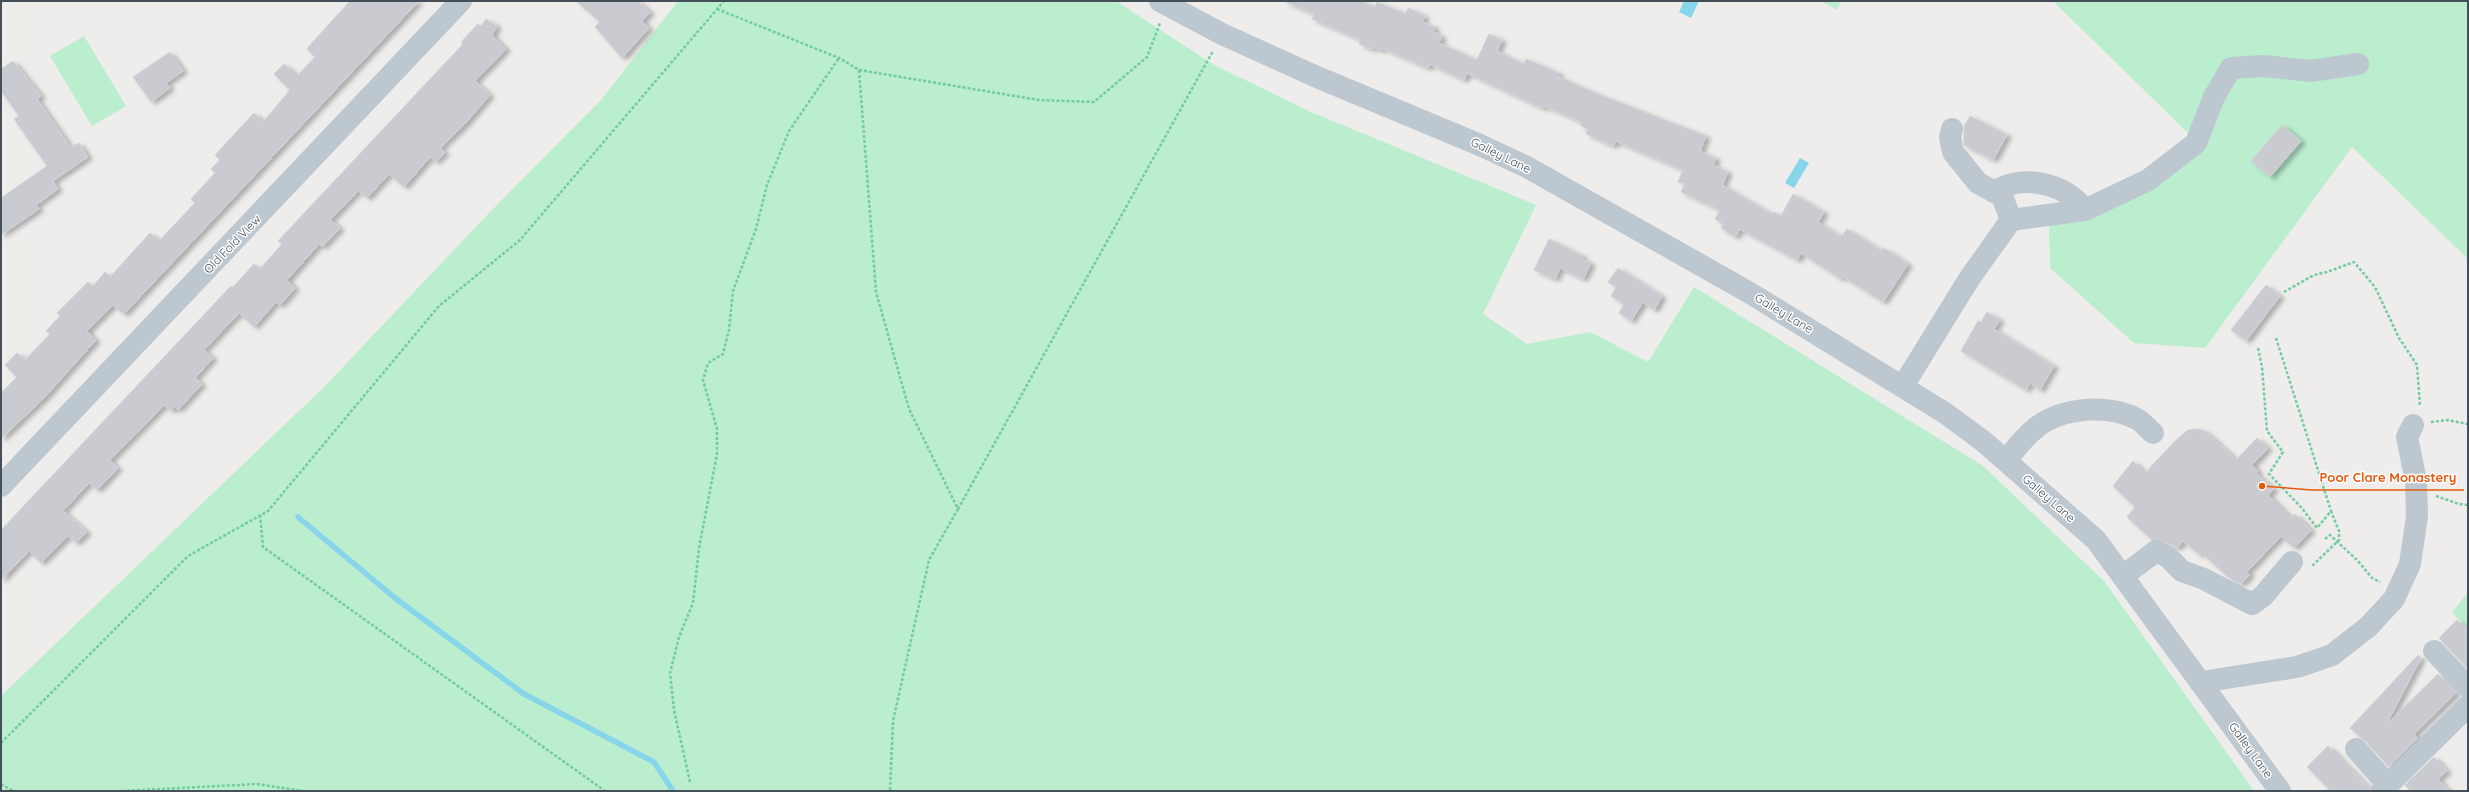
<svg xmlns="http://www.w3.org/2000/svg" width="2469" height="792" font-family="Quicksand,sans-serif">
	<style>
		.green { fill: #baeece }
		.water { fill: #87d5eb }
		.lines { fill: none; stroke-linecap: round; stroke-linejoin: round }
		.stream { stroke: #87d5eb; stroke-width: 5.5 }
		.building { fill: #c9cbd1; stroke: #d0d2d8; filter: url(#shadow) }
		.path { stroke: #72cba0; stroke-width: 2.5; stroke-dasharray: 3 2; stroke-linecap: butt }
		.minor { stroke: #bdc7cf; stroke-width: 22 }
		.labels { text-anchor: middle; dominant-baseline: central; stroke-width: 3; stroke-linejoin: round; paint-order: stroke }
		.street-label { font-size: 12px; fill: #454f59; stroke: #fff }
		.leader { fill: none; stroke: #e8590c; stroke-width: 1.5 }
		.callout-dot { fill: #e8590c; stroke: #fff; stroke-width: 1.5 }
		.callout-label { font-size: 13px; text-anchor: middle; font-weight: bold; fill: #e8590c; stroke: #fff; stroke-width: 3; stroke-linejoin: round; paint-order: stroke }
	</style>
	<defs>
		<filter id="shadow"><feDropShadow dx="4.5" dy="2.5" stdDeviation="2" flood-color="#0004"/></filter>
	</defs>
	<rect width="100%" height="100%" fill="#efecec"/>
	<!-- green -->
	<path class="green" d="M678,1H1116L1214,65L1311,112L1536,205L1483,314L1527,344L1590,332L1648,362L1694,287L1983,466L2104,581L2254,791H1V696L326,385L488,214L601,100Z
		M1821,1H1841L1837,10Z
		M2053,1H2468V259L2352,147L2205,348L2134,343L2050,268L2049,225L2196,141Z
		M84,36L126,106L92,126L50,56Z
		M2468,591V628L2452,613Z"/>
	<!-- water -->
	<path class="water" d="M1684,1H1699L1691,18L1679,12Z
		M1800,158L1809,163L1794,188L1785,183Z"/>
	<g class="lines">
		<!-- stream -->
		<path class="stream" d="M298,517L395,598L524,694L654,762L673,791"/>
	</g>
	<!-- building -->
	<path class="building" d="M350,1H419L124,314L113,305L87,331L96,340L45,397L1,439V393L17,377L5,365L17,353L25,360L50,334L46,331L60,316L57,313L88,282L93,286L105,272L110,277L150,233L159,241L190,208L195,203L191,199L215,173L211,169L220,160L215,155L254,113L263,122L290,90L274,74L284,64L297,76L315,57L307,49L310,45Z
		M576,1H638L650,12L642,21L649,28L622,58L595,27L600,22Z
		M1284,1H1361L1375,7L1377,2L1406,14L1408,8L1425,16L1422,22L1435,27L1433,32L1442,36L1439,43L1477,60L1489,34L1502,40L1497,51L1524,64L1526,59L1559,73L1557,76L1595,93L1706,136L1700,151L1716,158L1713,165L1728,172L1722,185L1772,214L1774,212L1781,216L1793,194L1824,212L1818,222L1841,237L1847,229L1882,251L1884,248L1908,264L1883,302L1842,276L1841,279L1801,253L1797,260L1740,229L1735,237L1721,228L1723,224L1715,219L1720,210L1681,192L1685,184L1678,182L1683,170L1616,141L1613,146L1586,134L1588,129L1580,125L1582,122L1544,106L1542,108L1467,73L1464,80L1430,64L1428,68L1382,48L1381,50L1373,47L1372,49L1359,44L1361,40L1312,19L1314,14Z
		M486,19L497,26L492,35L506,49L475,81L490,95L464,125L440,148L445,152L436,162L430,157L404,187L389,174L367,198L358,191L330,220L340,228L322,247L319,244L287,280L295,288L280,305L276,302L254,327L239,313L204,350L213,358L195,378L202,384L178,410L175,407L171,411L164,405L110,460L118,468L97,490L89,483L63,511L87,532L76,543L68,536L41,563L29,551L1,580V530L231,286L232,288L254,264L260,269L282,244L278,241L292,226L463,44L461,42L478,24L481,26Z
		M170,52L183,71L166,83L170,88L151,102L133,77Z
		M13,61L41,96L37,99L71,148L79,143L88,157L53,181L58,189L36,205L39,209L1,235V198L47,166L14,119L19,116L1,91V69Z
		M1970,116L2007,135L1993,160L1964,145V126Z
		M2282,125L2301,141L2270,177L2251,161Z
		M1549,239L1583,256L1582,259L1591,263L1583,279L1560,268L1555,279L1534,270Z
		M1618,268L1662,296L1654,310L1643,302L1631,321L1619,313L1624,304L1611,296L1616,287L1608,282Z
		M2266,285L2280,296L2246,341L2231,330Z
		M1987,312L2000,320L1994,329L2054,366L2040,390L2030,383L2026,390L1961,351L1978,321L1981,322Z
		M2196,429L2205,431L2236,460L2257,438L2268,448L2252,465L2258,471L2256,473L2274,489L2268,495L2291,518L2295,514L2311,530L2294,548L2281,536L2247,572L2250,575L2241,584L2228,577L2202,553L2200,555L2183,541L2177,548L2162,540H2152L2127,517L2135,507L2113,486L2133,461L2145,473L2174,442L2188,430Z
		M2457,620L2468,631V669L2439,638Z
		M2418,655L2421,658L2386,725L2438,674L2456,693L2414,734L2418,738L2389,767L2365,741L2350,728Z
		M2328,746L2370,789V791H2331L2307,767Z
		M2434,757L2447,771L2438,779L2449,791H2411L2405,785Z"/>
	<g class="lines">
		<!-- path -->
		<path class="path" d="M717,9L839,58L859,70L876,292L909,409L958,509L929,560L893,721L890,791
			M859,70L1039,100L1094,102L1147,57L1160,23
			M2284,292L2314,275L2327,272L2354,262L2375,287L2399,338L2417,365L2420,406
			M2276,338L2331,511
			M2258,348L2262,367L2267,431L2283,452L2269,474L2301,507L2317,528L2331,511L2339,531V540L2311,567
			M2431,422L2447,420L2468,424
			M2436,496L2459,504L2468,505
			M958,509L1213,51
			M260,515L263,547L605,791
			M2325,539L2330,535L2358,561L2372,578L2380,582
			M1,743L188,556L268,511L439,306L520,240L724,1
			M690,782L674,710L670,673L679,637L693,603L699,548L717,454V429L703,380L708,363L723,354L729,330L733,291L756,229L767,185L789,131L839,58
			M1,784L13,791
			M122,791L257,784L303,791"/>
		<!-- minor -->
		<path class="minor" d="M1160,1L1222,34L1317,77L1480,145L1527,167L1750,293L1945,413L1983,441L2096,540L2280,791
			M1994,192C2022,173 2065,183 2085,210
			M2011,220L2085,210L2148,180L2196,143L2214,97L2231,68L2264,66L2310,71L2358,64
			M1903,386L1969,279L2011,220L2002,196L1978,183L1953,152L1950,137L1952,129
			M2006,461C2015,449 2024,437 2037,427C2063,407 2109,404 2137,419C2143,422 2148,429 2153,433
			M1,486L461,1
			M2123,576L2156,551L2168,557L2182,571L2204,579L2252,604L2263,596L2292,562
			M2434,651L2468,687
			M2201,682L2297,667L2332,655L2368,627L2394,599L2410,564L2417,516L2416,481L2407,437L2413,425
			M2356,749L2388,785L2382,791
			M2388,785L2468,706"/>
	</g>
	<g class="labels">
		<!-- street labels -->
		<g class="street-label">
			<text transform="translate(1501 155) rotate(26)">Galley Lane</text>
			<text transform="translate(232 244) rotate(-46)">Old Fold View</text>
			<text transform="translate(1784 313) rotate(31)">Galley Lane</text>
			<text transform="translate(2049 498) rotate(41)">Galley Lane</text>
			<text transform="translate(2251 750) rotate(54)">Galley Lane</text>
		</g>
	</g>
	<!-- callouts -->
	<path class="leader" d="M2262 486L2312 490H2464"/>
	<circle class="callout-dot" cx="2262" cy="486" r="4"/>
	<g class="callout-label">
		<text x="2388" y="482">Poor Clare Monastery</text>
	</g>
	<!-- border -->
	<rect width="2469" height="792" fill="none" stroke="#454f59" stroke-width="4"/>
</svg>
